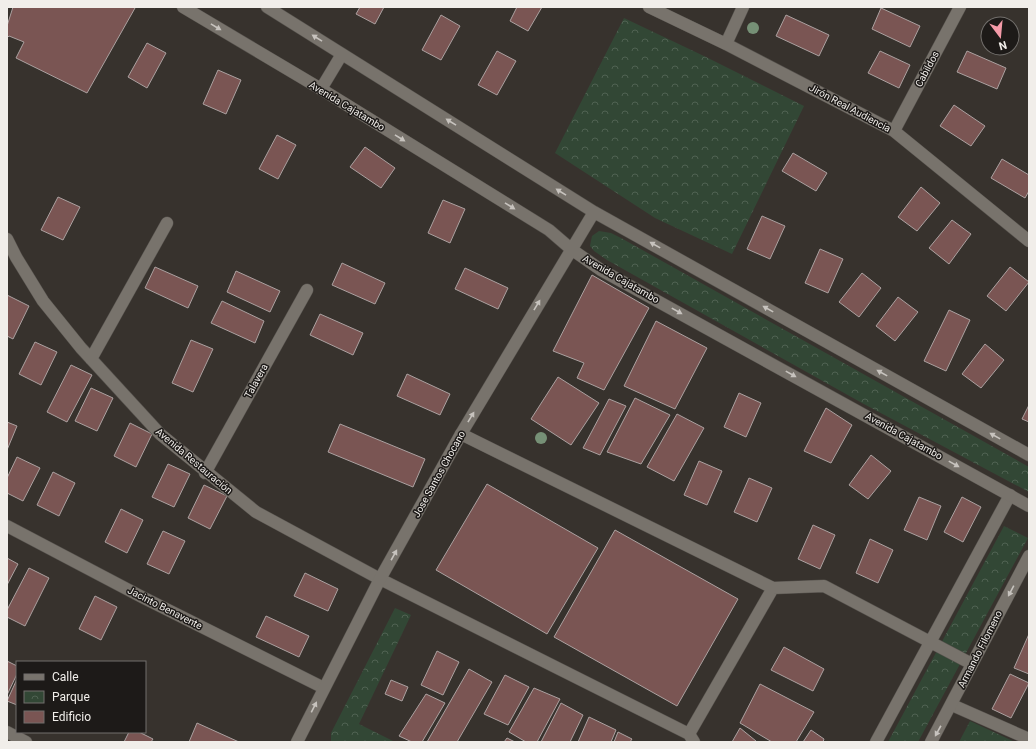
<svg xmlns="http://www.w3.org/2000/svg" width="1036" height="749" font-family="Roboto,sans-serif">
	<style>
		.park { fill: url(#park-crowns) }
		.building { fill: #7a5553; stroke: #aba1a0 }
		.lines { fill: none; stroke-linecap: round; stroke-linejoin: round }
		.pedestrian-casing { stroke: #55514c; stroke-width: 13 }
		.minor-casing { stroke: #55514c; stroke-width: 13 }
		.tertiary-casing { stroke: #55514c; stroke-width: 13 }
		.pedestrian { stroke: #78736c; stroke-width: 12 }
		.minor { stroke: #78736c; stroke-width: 12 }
		.tertiary { stroke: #78736c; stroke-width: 12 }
		.tree { fill: #769076 }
		.oneway { fill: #c7c3be }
		.labels { text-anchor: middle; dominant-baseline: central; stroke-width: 3; stroke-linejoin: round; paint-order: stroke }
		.street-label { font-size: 10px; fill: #f1eeea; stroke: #1d1a18 }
	</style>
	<defs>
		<pattern id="park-crowns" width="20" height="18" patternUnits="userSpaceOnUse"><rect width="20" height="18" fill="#324735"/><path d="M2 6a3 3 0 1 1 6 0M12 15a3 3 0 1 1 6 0" fill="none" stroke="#506252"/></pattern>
	</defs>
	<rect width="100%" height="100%" fill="#37322d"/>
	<!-- park -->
	<path class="park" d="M624,18L706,57L804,106L732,254L655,218L555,153Z
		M599,231L611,233L621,238L1029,467V492L862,403L607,260L594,251L590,246L592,236Z
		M1004,526L1028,538L918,742H888Z
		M395,608L411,615L359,724L395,742H331V733Z
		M970,721L1015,742H959Z"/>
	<!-- building -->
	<path class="building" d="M13,7H133L135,8L87,93L16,58L24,42L9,36L7,38V26Z
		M360,7H384L375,24L356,14Z
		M517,7H542L528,31L510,21Z
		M881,8L920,26L910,47L872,29Z
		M441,15L460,26L441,60L422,50Z
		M786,15L829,35L819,56L776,36Z
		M147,43L166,53L147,88L128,77Z
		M497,51L516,61L497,95L478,85Z
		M880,51L910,65L899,88L868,73Z
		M967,51L1006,68L997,89L957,72Z
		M218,70L241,80L226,114L203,104Z
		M954,105L985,126L971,146L940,126Z
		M277,135L296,145L278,179L259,169Z
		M365,147L395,168L381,188L350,167Z
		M793,153L827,173L816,191L782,171Z
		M1002,159L1029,175V191L1025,198L991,178Z
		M921,187L940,203L917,231L898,217Z
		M58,197L80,207L63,240L41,230Z
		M443,200L465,209L450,243L428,233Z
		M762,216L785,226L770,259L747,249Z
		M952,220L971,234L949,264L929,248Z
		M820,249L843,259L828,293L805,283Z
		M342,263L385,283L375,304L332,285Z
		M155,267L198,286L188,308L145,288Z
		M1010,267L1029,282L1006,311L987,296Z
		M465,268L508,288L498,309L455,289Z
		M236,271L280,291L270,312L227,292Z
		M862,273L881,288L859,317L839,302Z
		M592,275L649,308L604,390L577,378L584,363L553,351Z
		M7,295L29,306L13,339L7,336Z
		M898,297L918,312L895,341L876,326Z
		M222,301L264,321L255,343L211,323Z
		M949,310L970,320L946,371L924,361Z
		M320,314L363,333L353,355L310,335Z
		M656,321L707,348L675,409L624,386Z
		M191,340L213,349L193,392L172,383Z
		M35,342L57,352L41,385L19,374Z
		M985,344L1004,360L981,388L962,374Z
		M71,365L92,375L67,422L47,412Z
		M407,374L450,394L440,415L397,396Z
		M558,377L599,403L571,445L531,419Z
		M91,388L113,398L97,431L75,421Z
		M739,393L761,403L746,437L724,427Z
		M635,398L670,415L641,464L607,452Z
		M609,399L626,406L600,455L583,448Z
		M1029,405V422L1022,419Z
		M826,408L852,425L831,463L804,451Z
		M677,414L704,428L674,481L647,467Z
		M7,422L17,426L7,450Z
		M130,423L152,434L136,467L114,456Z
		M340,424L425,459L413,487L328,452Z
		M871,455L891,471L868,499L849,485Z
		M17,457L40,468L23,501L7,493V478Z
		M699,461L722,471L707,505L684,495Z
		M168,464L190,474L174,507L152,497Z
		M53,472L75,483L59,516L37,505Z
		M749,478L772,488L757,522L734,512Z
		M487,484L598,548L547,634L436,570Z
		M204,485L227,496L210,529L188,518Z
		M919,497L941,506L927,540L904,530Z
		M962,497L981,507L963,542L944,532Z
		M121,509L143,520L127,553L105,542Z
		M813,525L835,535L820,569L798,559Z
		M615,530L738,599L677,706L554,637Z
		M163,531L185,541L169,574L147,564Z
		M870,539L893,550L878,583L856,573Z
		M7,558L18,564L7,585Z
		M29,568L49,578L25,626L7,617V610Z
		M305,573L338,589L328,611L294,596Z
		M95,596L117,607L101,640L79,629Z
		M266,616L309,636L299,657L256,637Z
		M1029,634V674L1014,668Z
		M784,647L824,669L813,691L771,670Z
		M437,651L459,662L443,695L421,685Z
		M7,661L17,666V674L7,695Z
		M469,669L492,682L457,742H427Z
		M1010,674L1029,683L1011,718L992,709Z
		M505,675L529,687L508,725L484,714Z
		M17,679V705L7,701Z
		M391,680L408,687L402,701L385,694Z
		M760,684L814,712L796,742H772L740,723Z
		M534,688L560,699L537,742H526L509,732Z
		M426,694L445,703L422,742H412L399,736Z
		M561,703L583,715L570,742H541Z
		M589,717L616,730L611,742H578Z
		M197,723L239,742H189Z
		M740,728L756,741V742H732Z
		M811,730L824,739L823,742H803Z
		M129,732H139L153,739L151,742H124Z
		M618,732L632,739L630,742H614Z
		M507,738L515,742H504Z"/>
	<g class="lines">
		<!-- pedestrian casing -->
		<g class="pedestrian-casing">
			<path id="pedestrian" d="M461,434L773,588L824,586L972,664
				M380,579L689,734L694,742
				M689,734L773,588
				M876,742L1010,495"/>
		</g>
		<!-- minor casing -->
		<g class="minor-casing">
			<path id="minor" d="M649,7L726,44L894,131L1029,241
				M726,44L743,7
				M894,131L960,7
				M7,239L16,257L43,301L81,348L160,434L256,512L380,579
				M91,359L167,223
				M205,473L307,290
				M7,526L142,597L324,688
				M952,705L1029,739
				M7,732L26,742"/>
		</g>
		<!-- tertiary casing -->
		<g class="tertiary-casing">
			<path id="tertiary" d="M183,7L321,89L549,230L571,249L601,270L1029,506
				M267,7L594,212L1029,455
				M321,89L342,54
				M297,742L380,579L461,434L594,212
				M931,742L1029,556"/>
		</g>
		<!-- pedestrian -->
		<use href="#pedestrian" class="pedestrian"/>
		<!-- minor -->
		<use href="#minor" class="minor"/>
		<!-- tertiary -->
		<use href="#tertiary" class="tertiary"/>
	</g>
	<!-- trees -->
	<g class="tree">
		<circle cx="753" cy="28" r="6"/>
		<circle cx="541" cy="438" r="6"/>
	</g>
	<!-- one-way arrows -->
	<defs><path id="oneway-solid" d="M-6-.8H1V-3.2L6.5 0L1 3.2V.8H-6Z"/></defs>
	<g class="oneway">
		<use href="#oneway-solid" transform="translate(216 27) rotate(31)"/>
		<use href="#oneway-solid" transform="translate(317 38) rotate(-148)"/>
		<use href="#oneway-solid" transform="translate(451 122) rotate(-148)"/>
		<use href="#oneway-solid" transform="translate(400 138) rotate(32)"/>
		<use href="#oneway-solid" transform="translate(561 192) rotate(-148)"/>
		<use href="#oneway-solid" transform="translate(510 206) rotate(32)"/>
		<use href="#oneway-solid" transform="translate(655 245) rotate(-151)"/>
		<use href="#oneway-solid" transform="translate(537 305) rotate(-59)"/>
		<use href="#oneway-solid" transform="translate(768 309) rotate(-151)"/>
		<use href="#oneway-solid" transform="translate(677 311) rotate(29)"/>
		<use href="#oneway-solid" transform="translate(882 373) rotate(-151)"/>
		<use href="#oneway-solid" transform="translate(791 374) rotate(29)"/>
		<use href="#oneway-solid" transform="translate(471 417) rotate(-59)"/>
		<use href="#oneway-solid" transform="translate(995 436) rotate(-151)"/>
		<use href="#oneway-solid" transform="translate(954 464) rotate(29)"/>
		<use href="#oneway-solid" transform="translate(394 555) rotate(-61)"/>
		<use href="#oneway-solid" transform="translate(1011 591) rotate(118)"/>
		<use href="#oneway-solid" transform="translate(314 707) rotate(-63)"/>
		<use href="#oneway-solid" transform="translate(938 731) rotate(119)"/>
	</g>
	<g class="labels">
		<!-- street labels -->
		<g class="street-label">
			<text transform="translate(927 69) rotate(-62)">Cabildos</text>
			<text transform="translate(347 106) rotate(31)">Avenida Cajatambo</text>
			<text transform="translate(850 108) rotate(28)">Jirón Real Audiencia</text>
			<text transform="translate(621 279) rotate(30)">Avenida Cajatambo</text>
			<text transform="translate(256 381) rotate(-61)">Talavera</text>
			<text transform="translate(904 436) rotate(29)">Avenida Cajatambo</text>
			<text transform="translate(194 461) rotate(40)">Avenida Restauración</text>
			<text transform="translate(439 474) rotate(-61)">Jose Santos Chocano</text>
			<text transform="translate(165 608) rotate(27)">Jacinto Benavente</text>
			<text transform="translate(980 649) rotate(-63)">Armando Filomeno</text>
		</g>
	</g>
	<!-- border -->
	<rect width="1036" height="749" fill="none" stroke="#f1eeea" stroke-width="16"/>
	<!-- legend -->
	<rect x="16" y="661" width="130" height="72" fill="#1d1a18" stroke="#726f6c"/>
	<rect x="24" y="674" width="20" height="6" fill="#78736c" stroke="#726f6c"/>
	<text x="52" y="681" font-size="12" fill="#f1eeea">Calle</text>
	<rect x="24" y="691" width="20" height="12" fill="url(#park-crowns)" stroke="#726f6c"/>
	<text x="52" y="701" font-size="12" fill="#f1eeea">Parque</text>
	<rect x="24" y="711" width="20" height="12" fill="#7a5553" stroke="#726f6c"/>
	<text x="52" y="721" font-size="12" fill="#f1eeea">Edificio</text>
	<!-- north arrow -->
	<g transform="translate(1000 36) rotate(164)"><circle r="19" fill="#1d1a18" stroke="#726f6c"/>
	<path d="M0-3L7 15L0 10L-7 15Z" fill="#f39aa8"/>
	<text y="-6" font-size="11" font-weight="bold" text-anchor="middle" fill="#f1eeea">N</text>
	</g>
</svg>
